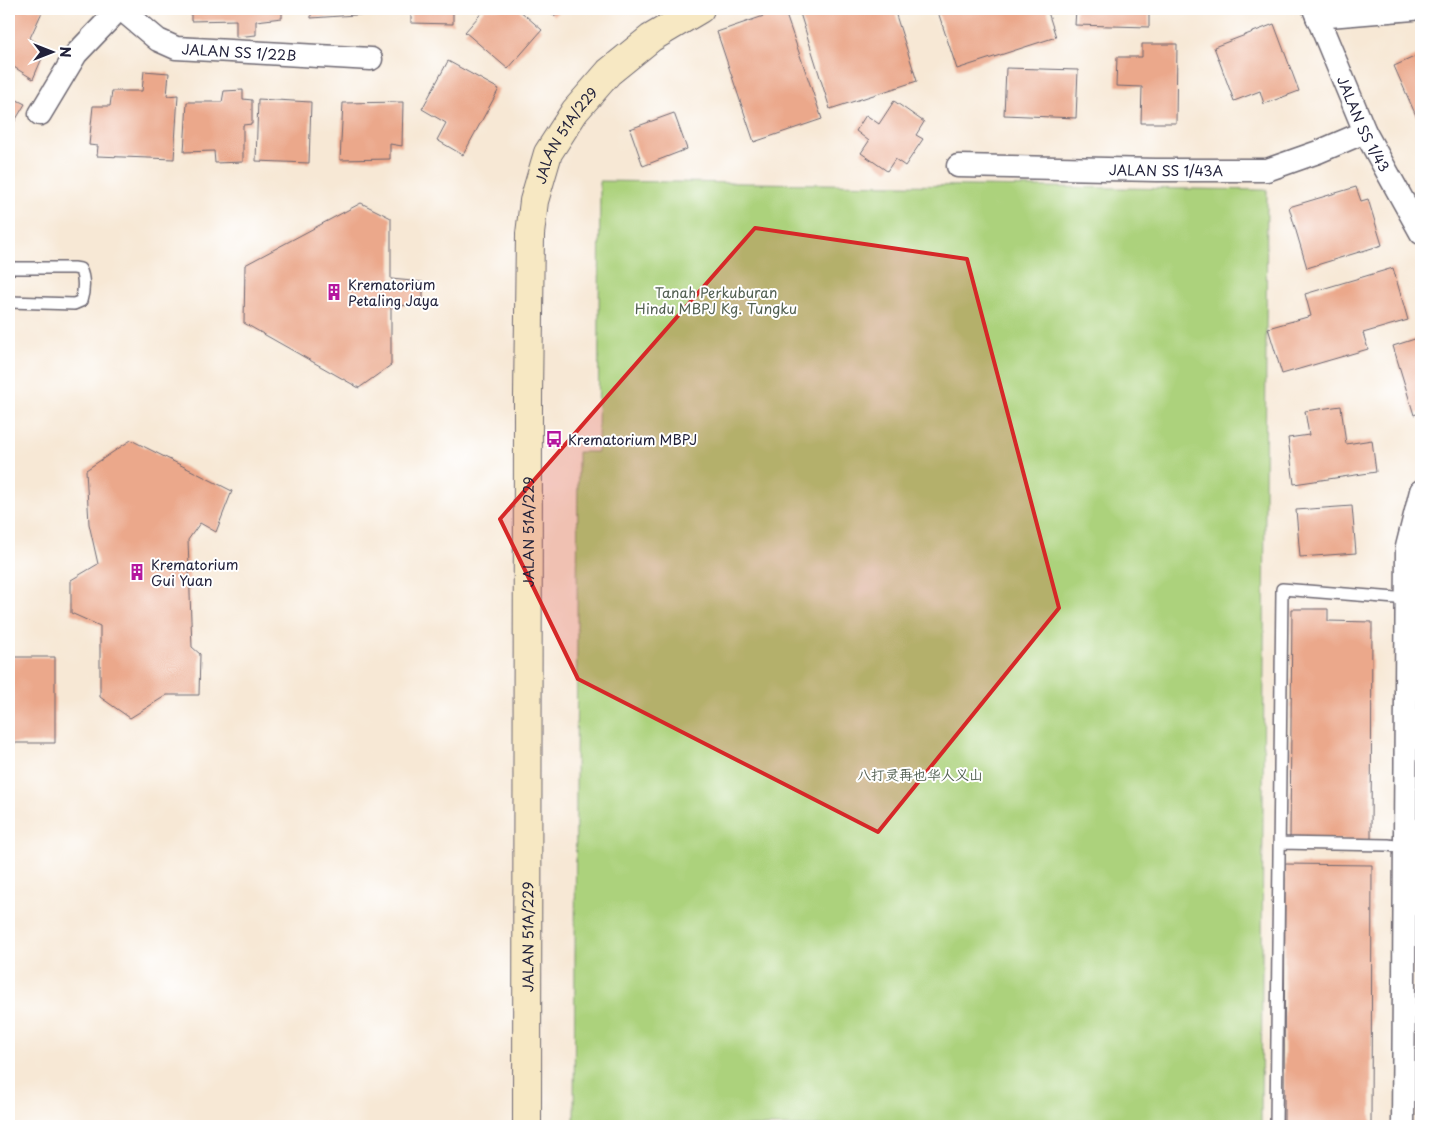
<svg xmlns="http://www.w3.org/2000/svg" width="1430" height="1135" font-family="'Playpen Sans','LXGW WenKai TC',sans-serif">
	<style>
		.green { fill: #acd27c; stroke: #677a5c }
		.building { fill: #eba88b }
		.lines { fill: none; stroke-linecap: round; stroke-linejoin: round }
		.lane-casing { stroke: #6d6771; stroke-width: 14 }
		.street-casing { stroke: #6d6771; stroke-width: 25 }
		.secondary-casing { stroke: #6d6771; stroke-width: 30 }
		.lane { stroke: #fff; stroke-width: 11 }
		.street { stroke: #fff; stroke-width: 22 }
		.secondary { stroke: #f7e8c3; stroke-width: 28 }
		.marked { fill: #d62828; fill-opacity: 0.2; stroke: #d62828; stroke-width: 4; stroke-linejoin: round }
		.labels { text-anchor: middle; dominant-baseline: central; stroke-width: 4; stroke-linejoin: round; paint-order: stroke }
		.street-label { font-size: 14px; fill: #22223b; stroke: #fff }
		.poi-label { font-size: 14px; fill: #22223b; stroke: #fff; text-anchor: start }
		.park-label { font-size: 14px; fill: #526052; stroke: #fff }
	</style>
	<rect width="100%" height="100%" fill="#fff"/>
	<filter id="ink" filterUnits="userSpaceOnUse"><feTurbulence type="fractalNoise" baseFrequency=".02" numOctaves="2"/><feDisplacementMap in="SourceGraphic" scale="10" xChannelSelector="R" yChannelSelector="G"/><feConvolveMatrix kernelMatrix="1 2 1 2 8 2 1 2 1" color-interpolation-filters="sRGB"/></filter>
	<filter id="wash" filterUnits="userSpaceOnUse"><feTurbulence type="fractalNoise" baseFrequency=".0096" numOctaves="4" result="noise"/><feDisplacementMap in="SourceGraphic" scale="20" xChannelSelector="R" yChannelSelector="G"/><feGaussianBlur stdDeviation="1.12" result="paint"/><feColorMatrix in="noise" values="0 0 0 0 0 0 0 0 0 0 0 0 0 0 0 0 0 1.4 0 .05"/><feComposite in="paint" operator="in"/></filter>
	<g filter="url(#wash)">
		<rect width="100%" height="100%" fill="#f7e8d5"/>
		<!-- green -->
		<path class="green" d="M600,181L1267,190L1261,1126H574L578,452H598Z"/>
		<g id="blocks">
			<!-- building -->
			<path class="building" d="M9,9H40L43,10L30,38L46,49L33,79L9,64Z
				M191,9H282V18L256,21V35L236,37V20L191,21Z
				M311,9H370V14L311,18Z
				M411,9H453V24L411,23Z
				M485,9H518L542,30L508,69L465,32Z
				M548,9H563L554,16Z
				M784,9L822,119L754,142L717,32Z
				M803,9H894L917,81L830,109L799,10Z
				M937,9H1047L1056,37L957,69Z
				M1076,9H1149V27L1075,25Z
				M1274,24L1299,91L1264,104L1260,91L1234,101L1214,47Z
				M1142,44H1177L1176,123H1141L1142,87L1116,86L1117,57H1142Z
				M1421,54V127L1394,66Z
				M448,61L499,89L463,155L437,140L446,123L422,109Z
				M1006,68L1078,70L1076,118L1004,115Z
				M144,71L169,73L167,96L178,95L174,159L97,156L98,146L89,145L93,106H110L112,91H142Z
				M243,90V99L252,100V124L243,125V162L215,163L214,151L184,152L187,102H222L224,91Z
				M9,96L25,104L9,131Z
				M258,99L311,102L309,163L256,161Z
				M894,101L924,122L916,135L923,139L905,166L895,159L887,171L861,153L869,141L856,131L866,115L879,124Z
				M403,102L402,146L390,144V159L340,160L343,103Z
				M674,113L687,149L643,166L630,129Z
				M1356,187L1361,201L1368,199L1382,245L1307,268L1289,207Z
				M361,203L391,218V279L423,282V303L391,307V365L359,388L244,323L245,265Z
				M1393,268L1408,320L1363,333L1368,349L1282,374L1268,328L1311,316L1305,294Z
				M1421,337V412L1414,415L1393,346Z
				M1341,406L1346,444L1372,440L1376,472L1294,484L1288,438L1309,435L1305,411Z
				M131,440L232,491L216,532L200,523L188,540L192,647L200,654L199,695H167L130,718L100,697V626L71,613V580L98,564L89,524L86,470Z
				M1352,506L1356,553L1300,557L1296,510Z
				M1292,609H1328V621L1372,622L1371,840H1290Z
				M9,657H55V743H9Z
				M1285,864L1372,865L1371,1126H1284Z"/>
		</g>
	</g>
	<g filter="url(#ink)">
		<use href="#blocks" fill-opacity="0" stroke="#6d6771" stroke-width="1"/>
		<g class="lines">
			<!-- lane casing -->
			<g class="lane-casing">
				<path id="lane" d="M9,268H74L80,269C85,278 84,292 81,301L74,304L9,302
					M1279,843L1388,845L1421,850
					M1276,1126L1282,589L1421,600"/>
			</g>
			<!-- street casing -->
			<g class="street-casing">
				<g id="street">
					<path id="s1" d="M121,9L158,40L176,48L371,59"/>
					<path id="s2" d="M1314,9L1365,132L1421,233"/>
					<path d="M1317,17L1413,9"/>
					<path d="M40,114L76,54L119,9"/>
					<path id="s3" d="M958,166L1156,170H1267L1318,152L1365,132"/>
					<path d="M1403,1126L1407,547L1421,491"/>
				</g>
			</g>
			<!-- secondary casing -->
			<g class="secondary-casing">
				<g id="secondary">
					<path id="s4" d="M527,1126L528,396L530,234L534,201L548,153L575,111L609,72L651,38L700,9"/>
				</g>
			</g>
			<!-- lane -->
			<use href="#lane" class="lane"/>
			<!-- street -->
			<use href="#street" class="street"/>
			<!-- secondary -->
			<use href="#secondary" class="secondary"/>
		</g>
	</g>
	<!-- marked area -->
	<path class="marked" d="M755,228L967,259L1059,608L878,832L578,679L500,519Z"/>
	<!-- icons -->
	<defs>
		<g id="building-bare" transform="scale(1.35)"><path d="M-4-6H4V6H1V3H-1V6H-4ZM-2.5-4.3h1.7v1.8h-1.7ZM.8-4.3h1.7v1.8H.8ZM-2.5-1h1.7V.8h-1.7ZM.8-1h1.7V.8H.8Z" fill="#b5179e" stroke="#fff" stroke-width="2.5" paint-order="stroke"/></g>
		<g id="bus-bare" transform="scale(1.35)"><path d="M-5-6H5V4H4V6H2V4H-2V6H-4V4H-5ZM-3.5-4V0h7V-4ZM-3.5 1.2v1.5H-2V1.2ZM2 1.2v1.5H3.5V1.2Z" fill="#b5179e" stroke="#fff" stroke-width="2.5" paint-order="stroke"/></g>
	</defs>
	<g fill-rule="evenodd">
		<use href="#building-bare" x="334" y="292"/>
		<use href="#bus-bare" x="554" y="439"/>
		<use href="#building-bare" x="137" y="572"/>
	</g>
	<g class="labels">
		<!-- street labels -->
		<g class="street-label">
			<text stroke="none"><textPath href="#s1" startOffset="131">JALAN SS 1/22B</textPath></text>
			<text stroke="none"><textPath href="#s2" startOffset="125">JALAN SS 1/43</textPath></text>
			<text stroke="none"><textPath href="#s4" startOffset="999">JALAN 51A/229</textPath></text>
			<text stroke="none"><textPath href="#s3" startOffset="208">JALAN SS 1/43A</textPath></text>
			<text stroke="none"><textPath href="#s4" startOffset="594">JALAN 51A/229</textPath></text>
			<text stroke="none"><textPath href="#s4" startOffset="189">JALAN 51A/229</textPath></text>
		</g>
		<!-- poi labels -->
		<g class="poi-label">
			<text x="348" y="284">Krematorium<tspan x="348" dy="16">Petaling Jaya</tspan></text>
			<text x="568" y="439">Krematorium MBPJ</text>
			<text x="151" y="564">Krematorium<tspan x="151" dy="16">Gui Yuan</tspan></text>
		</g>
		<!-- park labels -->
		<g class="park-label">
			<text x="716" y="292">Tanah Perkuburan<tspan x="716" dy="16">Hindu MBPJ Kg. Tungku</tspan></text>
			<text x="920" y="774">八打灵再也华人义山</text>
		</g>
	</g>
	<!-- margin -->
	<rect width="1430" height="1135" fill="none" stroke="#fff" stroke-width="30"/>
	<!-- north arrow -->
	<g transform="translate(52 52) rotate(90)" stroke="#ffffff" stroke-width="4" paint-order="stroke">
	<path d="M0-4L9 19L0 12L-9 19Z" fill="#22223b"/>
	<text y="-8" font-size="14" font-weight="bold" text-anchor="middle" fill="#22223b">N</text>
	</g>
</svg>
